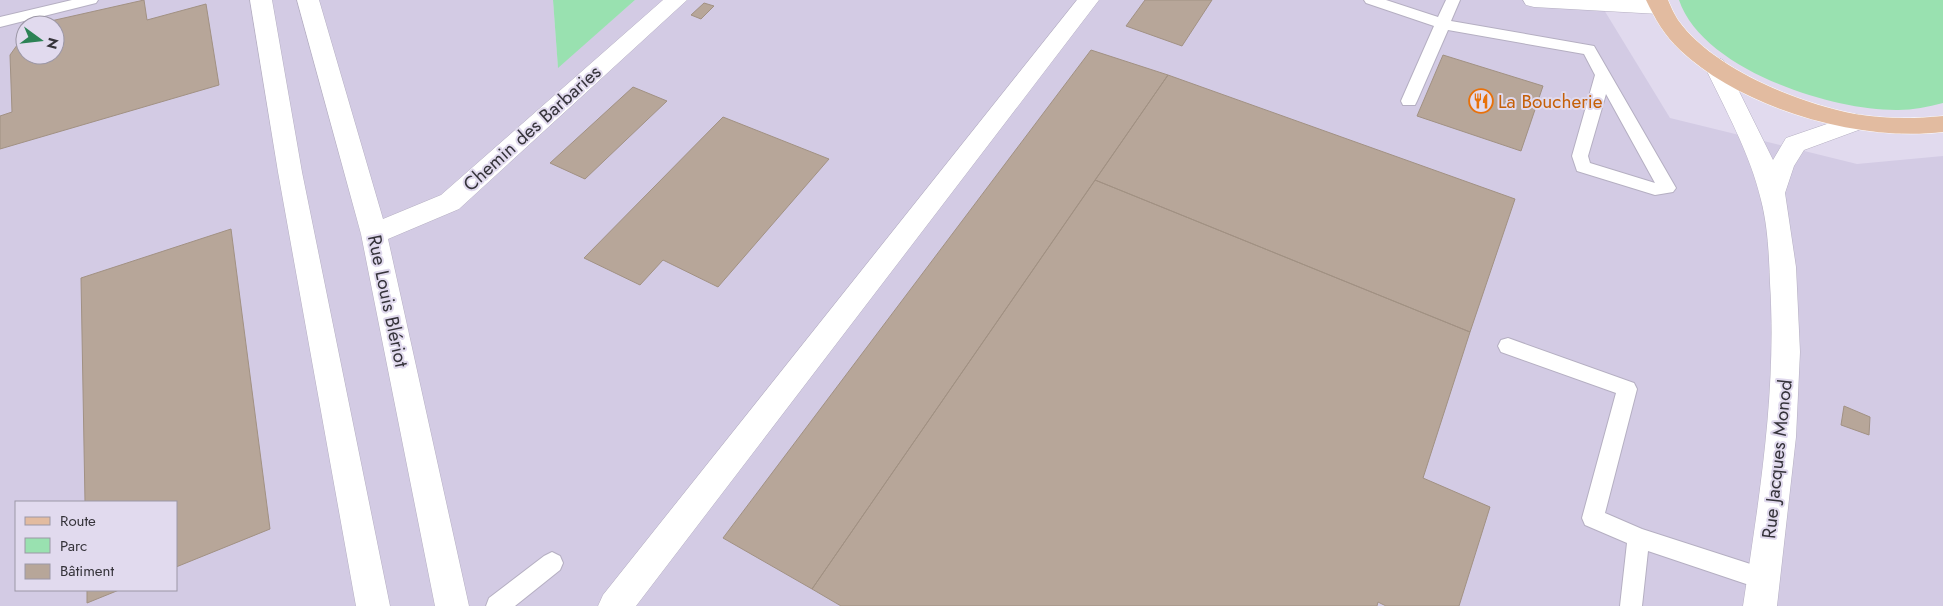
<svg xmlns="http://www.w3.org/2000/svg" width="1943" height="606" font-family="Jost,sans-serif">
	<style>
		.built { fill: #d3cbe4; fill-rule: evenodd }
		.green { fill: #99e1b0 }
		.building { fill: #b7a699; stroke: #a19183 }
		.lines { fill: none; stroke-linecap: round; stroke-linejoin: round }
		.service-casing { stroke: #b5afc2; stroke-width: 2 }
		.minor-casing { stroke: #b5afc2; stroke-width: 1 }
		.secondary-casing { stroke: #b5afc2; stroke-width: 1 }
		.primary-casing { stroke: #fff; stroke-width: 1 }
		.service { fill: #fff; fill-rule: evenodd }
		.minor { fill: #fff; fill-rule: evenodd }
		.secondary { fill: #fff; fill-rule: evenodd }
		.primary { fill: #e2bba0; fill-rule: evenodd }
		.labels { text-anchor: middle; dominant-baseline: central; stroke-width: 4; stroke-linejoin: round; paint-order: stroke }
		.food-label { font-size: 19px; fill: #c56008; stroke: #e1daee; text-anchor: start }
		.street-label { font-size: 19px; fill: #35333a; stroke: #e1daee }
	</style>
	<rect width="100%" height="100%" fill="#e1daee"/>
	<!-- built -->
	<path class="built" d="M0,0H553L558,67L635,0H1598L1670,118L1857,164L1943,156V606H0ZM25,25H55V55H25ZM16,502H176V590H16Z"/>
	<!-- green -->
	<path class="green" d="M553,0H635L558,68Z
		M1679,0H1943V103C1928,107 1913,110 1898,110C1831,111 1702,69 1679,0Z"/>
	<!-- building -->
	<path class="building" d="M144,0L147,20L206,4L219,85L0,149V116L12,112L10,55L25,34V55H55V25H33Z
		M1145,0H1212L1182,46L1126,26Z
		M704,3L714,6L701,19L691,15Z
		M1091,50L1168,75L812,589L723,538Z
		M1443,55L1543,86L1521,151L1417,116Z
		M1168,75L1515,199L1470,332L1095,180Z
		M633,87L667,101L585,179L550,163Z
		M723,117L829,159L718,287L663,260L640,285L584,258Z
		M1095,180L1470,332L1423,478L1490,507L1459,606H1386L1378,602L1377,606H841L812,589Z
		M231,229L270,529L176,567V502H85L81,278Z
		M1844,406L1870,417L1869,435L1841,425Z
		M87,590H119L87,603Z"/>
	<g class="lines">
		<!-- service casing -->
		<g class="service-casing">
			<path id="service" d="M72,0H98L96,3L0,27V17Z
				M1364,0H1386L1438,17L1446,0H1460L1451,21L1594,46L1676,188L1673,192L1655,195L1577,171L1572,156L1595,75L1584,54L1448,30L1417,101L1415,105H1403L1401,101L1434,26L1366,3ZM1606,94L1655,183L1590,163L1588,156Z
				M1508,338L1634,383L1637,389L1605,513L1642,529L1772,571L1775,579L1772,587L1764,590L1648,551L1642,606H1620L1627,543L1585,525L1582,518L1616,393L1501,352L1498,346L1501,340Z
				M552,552L560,556L563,563L560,570L515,606H486L489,598L544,556Z"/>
		</g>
		<!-- minor casing -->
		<g class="minor-casing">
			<path id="minor" d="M250,0H272L302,172L390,606H356L278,172Z
				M297,0H319L383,219L441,195L663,0H687L459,209L388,239L469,606H435L361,234Z
				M1077,0H1099L636,606H598L603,595Z
				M1523,0H1656L1667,2L1670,7L1667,12L1659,14L1534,7L1526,5Z"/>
		</g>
		<!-- secondary casing -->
		<g class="secondary-casing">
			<path id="secondary" d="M1715,57L1723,60L1726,65L1773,160L1786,138L1856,114L1864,116L1868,122L1864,128L1804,150L1794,166L1785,193L1796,267L1800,352L1796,437L1777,606H1743C1759,499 1777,392 1770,283C1769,256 1768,227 1761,200C1750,153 1725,109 1704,65L1707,60Z"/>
		</g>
		<!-- primary casing -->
		<g class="primary-casing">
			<path id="primary" d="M1646,0H1668C1671,7 1674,14 1678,20C1713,69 1798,103 1855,114C1884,119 1914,119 1943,116V132C1859,142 1743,109 1680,50C1665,36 1655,19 1646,0Z"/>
		</g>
		<!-- service -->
		<use href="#service" class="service"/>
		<!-- minor -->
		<use href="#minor" class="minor"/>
		<!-- secondary -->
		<use href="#secondary" class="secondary"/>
		<!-- primary -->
		<use href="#primary" class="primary"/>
	</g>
	<!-- icons -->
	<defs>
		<g id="restaurant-ring" transform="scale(1.25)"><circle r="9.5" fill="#e1daee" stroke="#e8710a" stroke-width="1.5"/><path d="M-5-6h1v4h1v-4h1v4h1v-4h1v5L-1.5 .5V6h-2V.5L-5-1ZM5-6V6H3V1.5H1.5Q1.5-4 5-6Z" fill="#e8710a"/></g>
	</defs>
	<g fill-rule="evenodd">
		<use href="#restaurant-ring" x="1481" y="101"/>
	</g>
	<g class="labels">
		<!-- food labels -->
		<g class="food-label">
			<text x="1498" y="101">La Boucherie</text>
		</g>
		<!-- street labels -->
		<g class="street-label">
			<text transform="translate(532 128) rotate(-42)">Chemin des Barbaries</text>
			<text transform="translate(388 301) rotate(78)">Rue Louis Blériot</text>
			<text transform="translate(1777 459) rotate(-84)">Rue Jacques Monod</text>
		</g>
	</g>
	<!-- legend -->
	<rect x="15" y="501" width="162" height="90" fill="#e1daee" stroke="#9c97a6"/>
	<rect x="25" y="517" width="25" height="8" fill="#e2bba0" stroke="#9c97a6"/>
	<text x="60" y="526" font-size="15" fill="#35333a">Route</text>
	<rect x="25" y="538" width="25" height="15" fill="#99e1b0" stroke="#9c97a6"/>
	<text x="60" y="551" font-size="15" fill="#35333a">Parc</text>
	<rect x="25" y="564" width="25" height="15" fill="#b7a699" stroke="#9c97a6"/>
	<text x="60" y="576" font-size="15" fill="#35333a">Bâtiment</text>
	<!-- north arrow -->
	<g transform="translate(40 40) rotate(105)"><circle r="24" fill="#e1daee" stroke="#9c97a6"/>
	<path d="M0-4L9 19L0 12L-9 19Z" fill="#2c8255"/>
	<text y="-8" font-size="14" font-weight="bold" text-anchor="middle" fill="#35333a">N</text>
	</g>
</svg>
